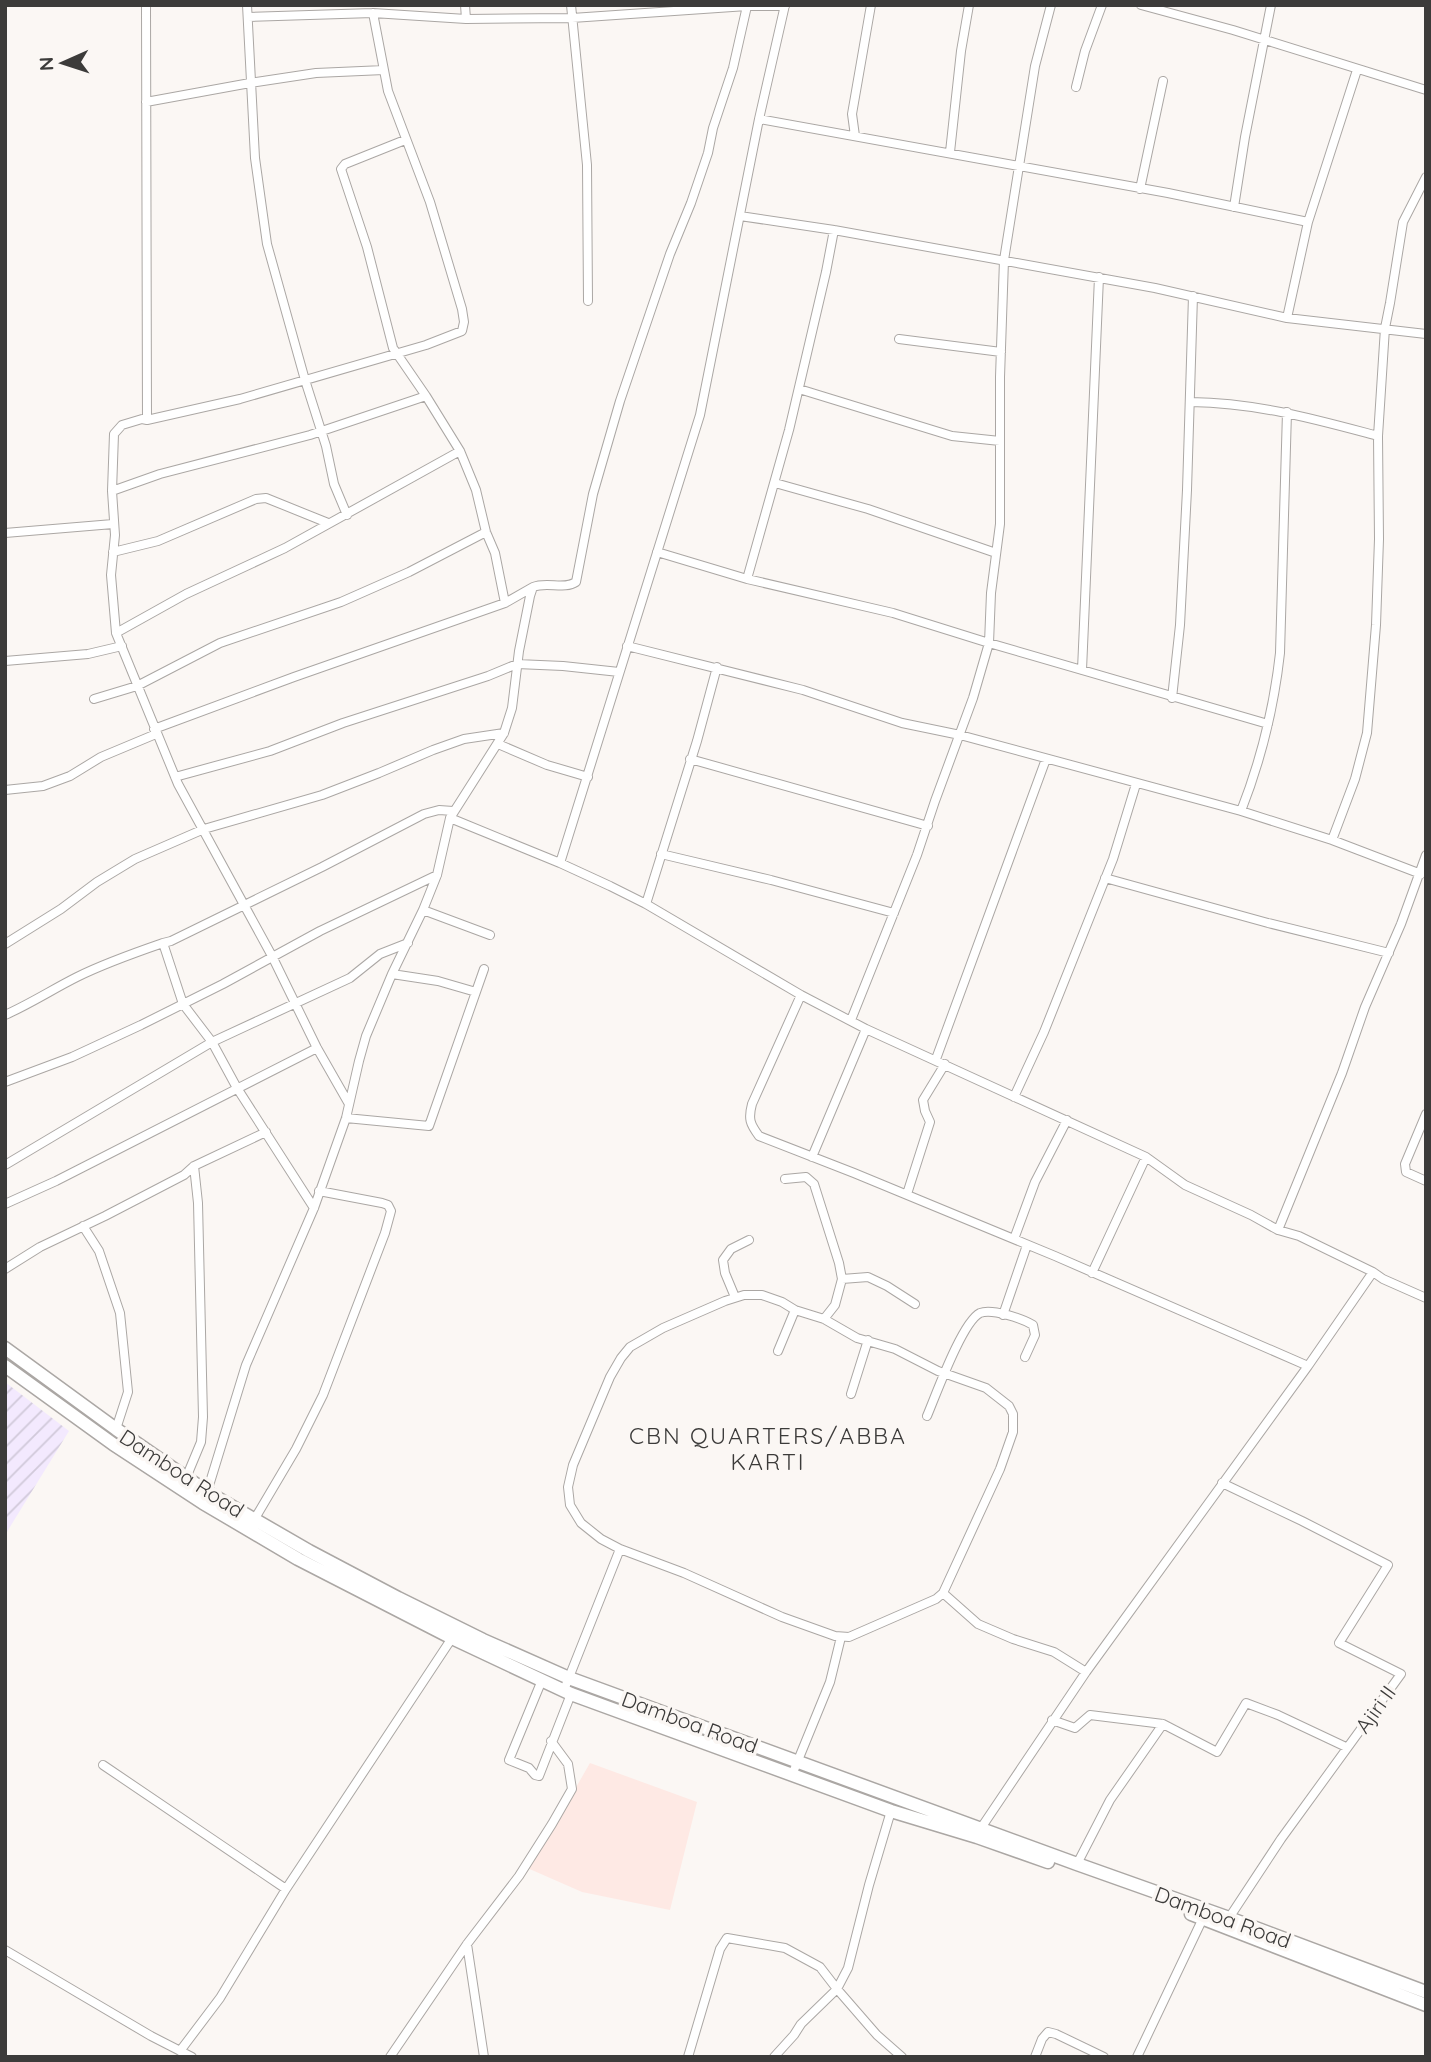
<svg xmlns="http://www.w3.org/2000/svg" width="1431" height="2062" font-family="Quicksand,sans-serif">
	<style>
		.commercial { fill: #fee9e4 }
		.industrial { fill: url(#industrial-furrows) }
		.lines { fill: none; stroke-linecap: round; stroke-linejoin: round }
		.minor-casing { stroke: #aba7a4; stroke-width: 10 }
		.primary-casing { stroke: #aba7a4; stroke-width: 15 }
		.minor { stroke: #fff; stroke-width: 8 }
		.primary { stroke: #fff; stroke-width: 12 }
		.labels { text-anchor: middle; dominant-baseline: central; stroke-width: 7; stroke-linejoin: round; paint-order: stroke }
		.street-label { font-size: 21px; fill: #3c3b3a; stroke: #fbf7f4 }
		.neighbourhood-label { font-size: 23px; letter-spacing: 2px; fill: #3c3b3a; stroke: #fbf7f4 }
	</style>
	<defs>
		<pattern id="industrial-furrows" width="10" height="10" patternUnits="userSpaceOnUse" patternTransform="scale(1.75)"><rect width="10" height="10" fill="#f3e9fe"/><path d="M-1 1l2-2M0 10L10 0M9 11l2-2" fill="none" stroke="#d1c9da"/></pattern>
	</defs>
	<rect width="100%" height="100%" fill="#fbf7f4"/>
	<!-- commercial -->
	<path class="commercial" d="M590,1763L697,1802L670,1910L582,1892L525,1867L567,1803Z"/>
	<!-- industrial -->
	<path class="industrial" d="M5,1382L69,1431L5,1535Z"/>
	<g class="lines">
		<!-- minor casing -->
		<g class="minor-casing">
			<path id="minor" d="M146,5L147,420
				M247,5L255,158L267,244L305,380L326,446L334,484L347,515
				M465,5L466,19
				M571,5L587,165L588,301
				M1141,5L1233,30L1426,90
				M248,17L373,13L466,19L572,18L747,6H785
				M1076,87L1085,51L1102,5
				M146,102L250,83L316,73L384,70
				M759,119L1168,193L1308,222
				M855,136L852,114L871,5
				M405,140L345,164L341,169L367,247L393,348L426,396L460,451L476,490L486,532L495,553L505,603
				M950,152L961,51L969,5
				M1140,189L1163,81
				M1234,207L1245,137L1271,5
				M740,216L834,230L1155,288L1287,318L1426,334
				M1287,318L1308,222L1357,70
				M899,339L1001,352
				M799,389L952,436L1000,441
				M1191,402C1258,403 1314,419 1378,436
				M775,483L868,509L996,553
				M112,491L160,474L310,435L426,396
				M5,533L113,524
				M113,552L158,541L256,499L266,498L328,523
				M657,552L747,579L893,613L989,643L1268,724
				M747,579L789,430L826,272L834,230
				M116,633L186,594L285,548L460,451
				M627,646L803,690L902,723L960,735L1241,811L1332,840L1421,874
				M5,661L88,654L122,646
				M1082,670L1099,277
				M1172,698L1180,625L1187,490L1193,296
				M94,699L137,686L220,643L341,602L409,572L486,532
				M154,729L294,677L505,603L533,587
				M498,744L547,765L588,777
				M690,759L928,826
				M175,777L270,751L343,723L488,676L517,664L563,666L619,672
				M5,790L43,786L70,776L101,757L156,734
				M1241,811C1261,760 1274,707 1280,653L1287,412
				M450,818L560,863L610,886L646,904L801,995L866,1029L1146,1157L1185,1185L1251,1215L1278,1230L1299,1236L1373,1272L1383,1279L1426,1298
				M1332,840L1355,779L1367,733L1376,625L1379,539L1378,436L1385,328L1390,303L1403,222L1426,177
				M661,854L771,880L894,913
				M560,863L700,415L759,119L785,5
				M1105,878L1268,923L1389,953
				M646,904L697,741L717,667
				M423,910L490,935
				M163,943L171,941L322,867L424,814L439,810L453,811
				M5,944L61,909L97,882L135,859L204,829L322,795L379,773L433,750L464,739L504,733
				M392,974L438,981L476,992
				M801,995L752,1104C748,1119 750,1124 759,1136L854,1173L1055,1256L1308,1366
				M5,1015C30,1004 53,989 77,977C105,963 134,953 163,943L183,1004L212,1042L237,1088L314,1208
				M851,1020L917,855L935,801L973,698L989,643L991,593L1000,524V377L1004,260L1035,66L1051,5
				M936,1059L1046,759
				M5,1082L72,1057L141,1025L223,984L320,931L437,875
				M1014,1097L1044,1032L1113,859L1136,784
				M349,1104L317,1048L272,956L178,784L116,633L111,575L115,535L112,491L114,434L122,425L142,419L147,420L240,399L426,345L462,331L464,322L462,309L430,202L388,91L373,13
				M1426,1114L1405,1164L1406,1172L1426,1181
				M346,1118L429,1126L484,969
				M812,1157L866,1029
				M5,1165L212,1042L350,978L380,954L408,943
				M785,1179L806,1177L814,1184L839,1263L842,1279L835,1305L824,1319
				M907,1194L930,1122L925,1111L923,1100L945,1064
				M5,1204L56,1181L317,1048
				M83,1226L99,1251L120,1313L128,1392L116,1429
				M1278,1230L1342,1073L1365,1007L1401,924L1426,855
				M1014,1239L1035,1182L1067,1120
				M5,1269L40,1247L105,1216L184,1175L194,1166L266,1132
				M1092,1273L1146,1157
				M842,1279L868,1277L887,1286L915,1304
				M744,1295H762L782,1302L795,1310L824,1319L857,1338L895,1349L938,1371L986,1388L1009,1406L1013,1414V1432L1000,1469L943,1593L936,1599L849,1637L835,1636L782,1617L684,1573L620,1549L601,1539L581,1523L570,1505L568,1487L573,1465L610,1377L621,1358L630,1347L663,1328L725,1301Z
				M735,1297L725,1273L723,1260L731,1249L749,1240
				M1003,1315L1027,1245
				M778,1351L795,1310
				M851,1394L868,1340
				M927,1416C936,1395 962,1322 980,1313C992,1308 1023,1319 1033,1325L1035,1335L1025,1357
				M186,1478L201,1442L203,1417L198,1203L194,1166
				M1222,1483L1302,1521L1388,1565L1339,1643L1401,1674L1281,1839L1227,1921
				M207,1492L246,1365L314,1208L346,1118L359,1061L366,1036L392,974L423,910L437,875L450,818L504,733L512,708L519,651L530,596L533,587C547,581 564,590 576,582L593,494L620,401L670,254L691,203L708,153L713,128L733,68L747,6
				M254,1520L296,1449L323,1395L385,1233L391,1211L388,1205L382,1203L319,1191
				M943,1593L978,1624L1013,1639L1054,1652L1086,1672
				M542,1680L509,1760L529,1768L535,1775L539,1776L571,1694
				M564,1690L620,1549
				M1052,1720L1075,1728L1090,1715L1163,1724L1217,1752L1246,1703L1278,1715L1346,1747
				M103,1765L286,1889
				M792,1775L830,1682L841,1637
				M979,1831L1086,1672L1308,1366L1373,1272
				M1077,1864L1110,1800L1163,1724
				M467,1944L484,2057
				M5,1950L151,2036L192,2057
				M180,2051L220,1998L286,1889L452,1638
				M390,2057L467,1944L519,1876L552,1824L572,1789L568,1764L551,1741
				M688,2057L720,1949L727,1938L785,1948L820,1967L837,1989L877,2035L902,2057
				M774,2057L794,2035L801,2024L837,1989L848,1968L869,1885L891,1811
				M1035,2057L1042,2039L1048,2032L1056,2034L1104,2057
				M1137,2057L1204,1916"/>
		</g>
		<!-- primary casing -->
		<g class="primary-casing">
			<path id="primary" d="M5,1348L116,1429L207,1492L309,1551L398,1598L483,1640L569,1678L1077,1864L1229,1918L1426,1992
				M5,1366L113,1444L203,1503L298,1559L452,1638L571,1694L891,1811L977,1837L1048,1862
				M1191,1914L1426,2005"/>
		</g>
		<!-- minor -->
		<use href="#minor" class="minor"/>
		<!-- primary -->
		<use href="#primary" class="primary"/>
	</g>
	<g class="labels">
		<!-- street labels -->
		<g class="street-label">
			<text transform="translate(182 1473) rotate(33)">Damboa Road</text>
			<text transform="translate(1375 1709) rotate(-54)">Ajiri II</text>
			<text transform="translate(690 1722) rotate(20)">Damboa Road</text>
			<text transform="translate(1223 1917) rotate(20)">Damboa Road</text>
		</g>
		<!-- neighbourhood labels -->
		<g class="neighbourhood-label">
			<text x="768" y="1435">CBN QUARTERS/ABBA<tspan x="768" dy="26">KARTI</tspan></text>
		</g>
	</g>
	<!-- border -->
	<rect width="1431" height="2062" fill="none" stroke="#3c3b3a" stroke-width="14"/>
	<!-- north arrow -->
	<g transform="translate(63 63) rotate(267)" stroke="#fbf7f4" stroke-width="5" paint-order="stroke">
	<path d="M0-5L12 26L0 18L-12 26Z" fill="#3c3b3a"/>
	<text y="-10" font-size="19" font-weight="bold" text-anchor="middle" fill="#3c3b3a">N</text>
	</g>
</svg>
